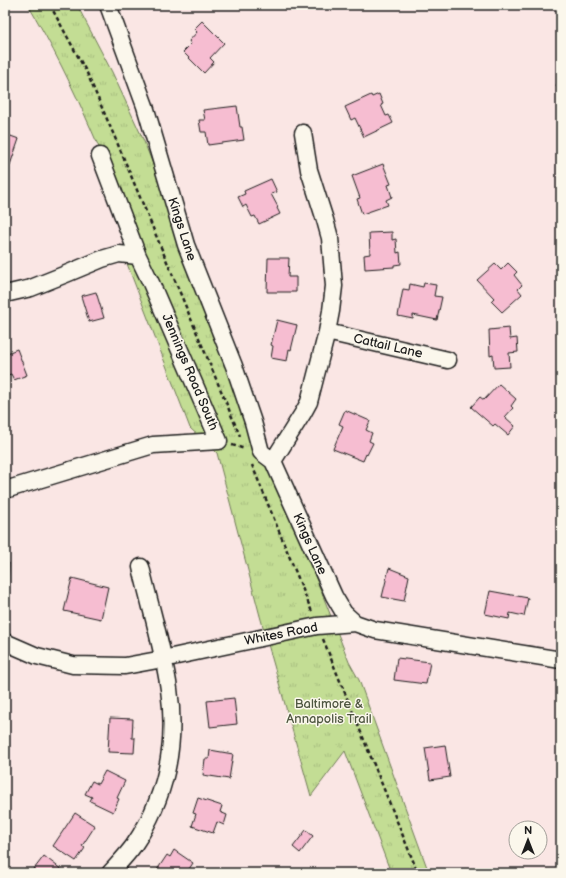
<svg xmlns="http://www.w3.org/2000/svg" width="566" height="878" font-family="'Balsamiq Sans',sans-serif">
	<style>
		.park { fill: url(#park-tufts); stroke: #707c58 }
		.building { fill: #f6bdd1; stroke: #1c1c1c }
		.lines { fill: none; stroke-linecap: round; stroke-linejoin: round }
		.street-casing { stroke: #1c1c1c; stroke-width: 19 }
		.path { stroke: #1c1c1c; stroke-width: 2.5; stroke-dasharray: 4 3; stroke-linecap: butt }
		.street { stroke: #fbf7ec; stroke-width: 16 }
		.labels { text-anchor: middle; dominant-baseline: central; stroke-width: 3; stroke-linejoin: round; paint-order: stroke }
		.street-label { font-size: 13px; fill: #1c1c1c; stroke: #fbf7ec }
		.park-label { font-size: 13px; fill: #4e5640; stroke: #fbf7ec }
	</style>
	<defs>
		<pattern id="park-tufts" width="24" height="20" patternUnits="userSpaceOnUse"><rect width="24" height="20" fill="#c3dd94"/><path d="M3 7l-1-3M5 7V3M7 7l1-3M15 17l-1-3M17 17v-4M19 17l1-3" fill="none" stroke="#a7bd7f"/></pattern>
	</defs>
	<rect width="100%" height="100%" fill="#fae6e4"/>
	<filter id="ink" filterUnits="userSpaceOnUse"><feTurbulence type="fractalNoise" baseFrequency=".025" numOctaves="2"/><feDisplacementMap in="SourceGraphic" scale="8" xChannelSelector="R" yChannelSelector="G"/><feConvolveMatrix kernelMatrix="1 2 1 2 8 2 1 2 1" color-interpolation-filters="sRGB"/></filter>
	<g filter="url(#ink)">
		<!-- park -->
		<path class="park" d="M28,5H77L112,72L143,139L349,662L359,680L429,873H391L345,751L311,796L260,616L217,453L190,428L126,261L144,257C109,171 76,85 28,5Z"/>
		<!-- building -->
		<path class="building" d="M202,21L224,43L210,58L214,62L204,73L183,52L191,44L189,41L197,32L194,29Z
			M561,82V91L556,85Z
			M379,94L383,104L381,105L386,116L389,115L393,123L364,137L355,118L351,120L345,107L371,95L372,97Z
			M237,106L240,127H242L244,140L208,145L206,132H201L199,120H205L203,110Z
			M5,134L19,139L10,165L5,163Z
			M383,164L391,184L388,185L392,197L386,200L388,205L362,214L357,199L360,198L352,176Z
			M271,179L277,192L271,194L278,207L277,208L280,214L259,224L255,216L252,217L246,205L243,207L238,197L245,194L244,191Z
			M392,232V240L396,239L397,253L400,252L401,264L394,265V267L365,269L364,255L370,254L369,233Z
			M268,258H289L288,277H296V292H267Z
			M508,263L517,272L514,275L522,285L518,289L522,294L502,312L491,301L494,298L477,280L495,264L501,270Z
			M424,283L436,285L434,296L442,297L437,320L413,315V319L398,316L403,289L409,290L410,284L423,287Z
			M96,292L104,318L89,322L81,296Z
			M277,320L297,325L291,350L289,349L287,361L271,358L273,346L271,345Z
			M509,328L510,339L517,338L518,352L509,353L510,367L494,368L493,355L490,356L489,330Z
			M17,349L27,375L14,380L11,374L5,376V354Z
			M499,384L516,399L511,406L513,408L505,417L515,426L508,435L495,424L493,426L471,407L480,397L484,400Z
			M345,410L370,421L366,430L372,433L369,441L373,443L367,455L366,454L363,461L333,449L343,426L339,424Z
			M5,563H9L8,589H5Z
			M389,568L409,576L404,601L382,597Z
			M72,578L108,587L101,619L64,611Z
			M490,591L528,598L524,616L510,613L509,619L485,614Z
			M397,658L430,662L426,684L394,680Z
			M234,698L237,724L210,727L207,701Z
			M110,718L133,719L132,738H135L134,753L108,752Z
			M445,745L450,777L430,780L425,748Z
			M210,750L233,754L229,779L203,775L205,759H209Z
			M105,771L125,781L117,798L119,799L113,812L90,801L92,797L85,794L92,781L98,784Z
			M198,798L222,806L220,812L227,815L224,825L217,822L213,833L192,826L196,814L193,813Z
			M75,813L95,826L82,846L85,848L76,861L53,846Z
			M306,830L313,836L300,853L293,847Z
			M174,850L193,863L187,872L188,873H162L157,870L167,855L170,857Z
			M44,856L66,873H31Z"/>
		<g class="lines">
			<!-- street casing -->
			<g class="street-casing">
				<path id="street" d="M108,5L145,106L186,245L234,366L253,422L261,452L273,461L334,596L344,613L355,623
					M5,294L31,288L66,274L102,259L119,254L138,256
					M327,332L448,360
					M273,461L303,413L309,402L327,332L331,311L334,286L330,238L325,220L309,170L303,133
					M5,490L153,445L219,441L151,283L138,256L100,156
					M5,642L37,656L73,665L125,666L163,659L317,626L355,623L375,630L561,660
					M110,873C118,864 127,855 134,845C166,798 177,744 169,689C163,647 150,607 141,567"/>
			</g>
			<!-- path -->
			<path class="path" d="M50,5L87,73L119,147L240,436
				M232,445L245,449
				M252,465L312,612
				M323,639L418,873"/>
			<!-- street -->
			<use href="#street" class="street"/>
		</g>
	</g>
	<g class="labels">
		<!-- street labels -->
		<g class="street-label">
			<text transform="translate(182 229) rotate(72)">Kings Lane</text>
			<text transform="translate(388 346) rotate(13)">Cattail Lane</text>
			<text transform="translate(190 372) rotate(67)">Jennings Road South</text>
			<text transform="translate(310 544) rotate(66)">Kings Lane</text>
			<text transform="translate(281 634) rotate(-11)">Whites Road</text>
		</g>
		<!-- park labels -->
		<g class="park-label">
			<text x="329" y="704">Baltimore &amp;<tspan x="329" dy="15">Annapolis Trail</tspan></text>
		</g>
	</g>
	<!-- margin -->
	<rect width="566" height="878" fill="none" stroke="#fbf7ec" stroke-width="20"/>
	<rect x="10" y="10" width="546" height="858" fill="none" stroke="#1c1c1c" stroke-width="1.5" filter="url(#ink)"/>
	<!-- north arrow -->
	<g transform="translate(528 840)"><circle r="19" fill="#fbf7ec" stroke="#a29f99"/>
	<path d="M0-3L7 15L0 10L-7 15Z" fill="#1c1c1c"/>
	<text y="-6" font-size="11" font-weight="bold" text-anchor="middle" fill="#1c1c1c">N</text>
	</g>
</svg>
